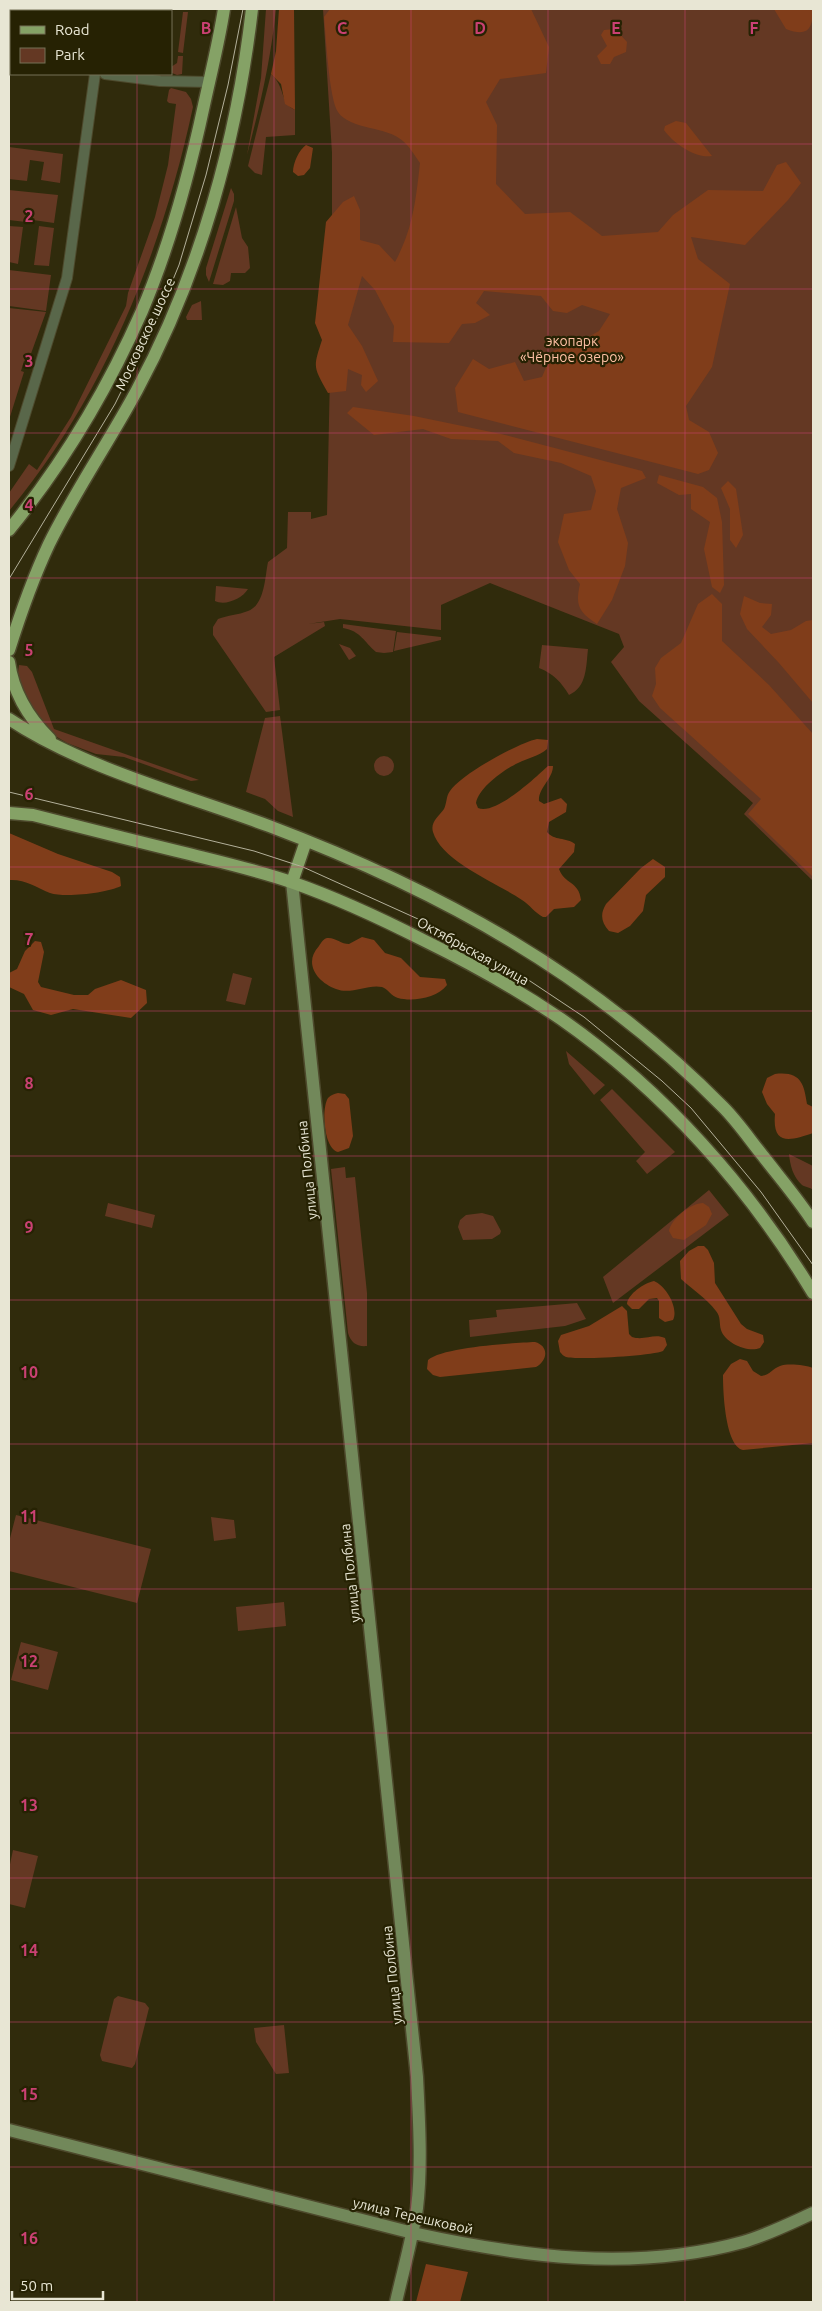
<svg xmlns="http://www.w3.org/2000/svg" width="822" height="2311" font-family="Ubuntu,sans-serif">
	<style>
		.green { fill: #643823 }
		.forest { fill: #803d1a }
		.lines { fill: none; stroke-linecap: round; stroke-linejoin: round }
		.street-casing { stroke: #4d492c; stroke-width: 12 }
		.secondary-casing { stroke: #4d492c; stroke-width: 15 }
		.primary-casing { stroke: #4d492c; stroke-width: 15 }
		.street { stroke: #59674a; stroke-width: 10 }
		.secondary { stroke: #72885a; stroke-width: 12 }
		.primary { stroke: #85a266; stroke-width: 12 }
		.tram { stroke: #b3b09a; stroke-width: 1 }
		.grid { fill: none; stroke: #ca4173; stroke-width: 1; stroke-opacity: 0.55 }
		.labels { text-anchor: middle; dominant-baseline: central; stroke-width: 4.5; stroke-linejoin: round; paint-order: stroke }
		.street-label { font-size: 14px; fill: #e8e6d4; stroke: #262203 }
		.park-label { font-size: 14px; fill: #fec0a4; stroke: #262203 }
		.grid-label { font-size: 16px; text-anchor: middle; font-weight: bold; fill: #ca4173; stroke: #262203; stroke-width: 4.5; stroke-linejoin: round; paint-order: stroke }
	</style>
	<rect width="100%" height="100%" fill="#302b0c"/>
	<!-- green -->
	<path class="green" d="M266,9H276C271,59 260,106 247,155L261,78Z
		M323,9H813V881L744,814L753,803L639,701L611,662L624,647L619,634L490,583L441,605V630L340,619L308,624L324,622L325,626L274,657L280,710L266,712L213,635V627L218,619C228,615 238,615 248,611C265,605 265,576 268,562L287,548L288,512H311V519L327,515L332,280V153Z
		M183,12H188L183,53L178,52Z
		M178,56H183L182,74L177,75L172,73L171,67L177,63Z
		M271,74C285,86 280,103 295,110V135L266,137L262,175L255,173L248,166Z
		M171,88L186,92L191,99L193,107C162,251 104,397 9,511V493L29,464L37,470L71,417L126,306L128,293L155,217L168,165L176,104L169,103L167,101L169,90Z
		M9,147L63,154L60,183L41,180L44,162L30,160L27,181L9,179Z
		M231,188L234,194V201L209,282L206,275V268Z
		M9,190L58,195L54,223L26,219V222L9,220Z
		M236,207L242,238L248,247L250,268L245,273H231L230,281L223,285L213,284Z
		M9,226L23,227L18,264L9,262Z
		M39,226L54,228L49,266L34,265Z
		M9,270L51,275L46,311L9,306Z
		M201,301L202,320H187L186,317L192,305Z
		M9,308L46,312L28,362L24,361L21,371L24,372L9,420Z
		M216,586L248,589C242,599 225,606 215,601Z
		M343,624L396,631L393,652L384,653L376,652C364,642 361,631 343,628Z
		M397,632L441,637V640L394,651Z
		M339,644L350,648L356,656L349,660Z
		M542,645L588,649C586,667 587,687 569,695C561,682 554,674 539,668Z
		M19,665L27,666L32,672L54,729L199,780L191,781L124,757L96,754L67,743L52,734L40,723L17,679Z
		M280,716L293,817L278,811L265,799L246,792L265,718Z
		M374 766a10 10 0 1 1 20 0a10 10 0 1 1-20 0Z
		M233,973L252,978L245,1005L226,1001Z
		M566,1051L605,1085L594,1095L569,1064Z
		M612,1089L675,1152L647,1174L636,1161L645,1152L600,1100Z
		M789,1154L813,1166V1190C810,1187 805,1187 802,1185C793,1177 790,1165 789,1154Z
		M345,1167L346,1178L355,1177L367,1293V1346C357,1347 351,1343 348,1333L331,1169Z
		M709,1190L729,1215L613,1303L603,1277Z
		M108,1203L155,1215L152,1228L105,1216Z
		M482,1213L493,1216L501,1231L500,1234L492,1239L463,1240L458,1227L460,1220L466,1215Z
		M577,1303L586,1319L565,1326L470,1337L469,1320L497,1317L496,1310Z
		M16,1515L151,1549L137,1603L9,1571V1542Z
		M211,1517L234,1520L236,1538L214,1541Z
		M284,1602L286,1626L238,1631L236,1607Z
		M21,1642L58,1652L48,1690L11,1680Z
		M13,1850L38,1856L25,1908L9,1904V1869Z
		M118,1996L145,2003L149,2008L135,2064L132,2068L102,2061L100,2055L114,1999Z
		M284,2025L289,2073L276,2074L256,2042L254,2028Z"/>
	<!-- forest -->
	<path class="forest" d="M279,9H294L295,110L285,104L281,84L271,74L276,51Z
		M330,9H531L549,47L546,73L500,79L486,102L497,125L496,184L525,214L570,212L602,236L658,232L673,215L708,190L763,191L777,165L786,162L801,183L788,200L745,245L691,237L698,259L730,284L712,367L686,406L689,420L709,432L718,453L709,470L698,474L458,412L455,388L473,359L489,369L515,362L524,381L542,377L553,351L583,340L599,331L610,314L582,305L567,313L553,311L541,296L484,291L476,303L490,315L475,323L462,324L449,343L393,342L394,326L375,290L362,276L348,325L362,346L378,381L366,392L361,385L362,375L348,369L346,391L328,393C313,366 313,368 322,340L315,323L326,222L343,202L354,196L360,210V240L379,245L395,262C413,229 416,199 420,163C415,156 410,147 403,141C387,126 350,130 338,112C329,99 326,36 324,17Z
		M774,9H813C813,30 807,37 786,29Z
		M615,29L627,42L626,52L614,57L610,64H601L597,56L607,46L601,35L604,30Z
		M676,121L686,123L712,156C696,159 673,143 664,130L665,126Z
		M306,145L313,148L310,168L304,175L298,176L293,172C293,163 299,150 306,145Z
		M353,407L414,416L501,434L642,471L646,478L621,488L617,509L628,543L625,566L612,600L597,624C579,612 575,606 580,584L569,570L558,542L564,514L591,510L596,491L591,476L561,463L514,453L498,441L451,439L423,429L374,435L347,413Z
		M659,475L703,487L717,498L722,522L724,585L720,593L712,587L704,549L710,522L691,509V494L679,495L657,483Z
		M728,481L736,489L743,535L736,548L730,540V509L721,488Z
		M712,594L722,604V641L769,685L813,734V877L748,814L761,799L660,708L652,696L656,684L655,668L661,658L681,643L698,604Z
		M744,596L760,603L772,604L771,615L762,627L771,634L791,630L806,621L813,620V703L779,663L747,629L740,614Z
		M537,739L548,740L547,749C539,756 528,758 518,763C505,769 479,787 476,803L478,808C495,816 536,777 548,766H553C553,779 538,788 539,801L544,804L561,798L567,804L566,812L549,822L547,832C554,841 566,837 575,844L574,852L559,869C564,884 579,881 581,900L574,907L554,909L546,917H543C535,913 530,905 522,900C497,883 441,861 433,832C430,822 439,816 444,809C447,803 446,796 450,791C460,775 518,743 537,739Z
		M9,833L58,854L112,872L120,877L121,886C107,893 65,898 50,893C36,887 25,879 9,880Z
		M653,859L665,867V877L646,895L643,911L630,926L618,933L609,931C601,922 600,914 606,904L641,868Z
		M362,937L374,940L385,953L401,958L420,977L445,979L447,985C437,998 413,1002 398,998C391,996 388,989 382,987C367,984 351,995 336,989C317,982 303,963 319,946C321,943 323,939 327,938C335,937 341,944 349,944Z
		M35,941L41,942L44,952L38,982L41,987L74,995H88L95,989L121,980L146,990L147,1003L131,1018L73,1009L51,1015L33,1010L24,994L9,987V973L17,969L25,951Z
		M775,1074C801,1071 804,1084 807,1104L813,1107V1133C790,1141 772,1146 775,1114L767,1104L762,1092L767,1078Z
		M338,1093L345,1094L349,1099L353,1136L349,1148L338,1152C324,1149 321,1109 328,1098C331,1095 334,1094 338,1093Z
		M703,1203L709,1207L712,1214L706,1225L684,1240L673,1238L669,1231C671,1219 691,1203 703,1203Z
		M698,1246H704L708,1250L714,1263L715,1283L741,1324L747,1329L763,1335L764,1342L760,1348C748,1353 725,1343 721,1330C719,1323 721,1317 716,1311C706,1298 693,1290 681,1279L680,1261L689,1251Z
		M654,1281C666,1286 679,1308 673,1320L665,1322L659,1318V1301L657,1298L649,1299L639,1309H632L627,1304C628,1294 644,1283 654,1281Z
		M622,1306L627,1311L629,1334L632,1337C644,1341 654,1333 665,1338L667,1345L663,1351C651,1356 578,1360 566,1357C563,1356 562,1354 560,1352L558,1341L561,1335L589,1326Z
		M535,1342C549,1346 548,1360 536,1367L440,1377L433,1375L427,1369L428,1360C443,1347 513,1343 535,1342Z
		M740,1359L747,1361L753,1371L761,1376C770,1375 772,1369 780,1366C788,1363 805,1365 813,1368V1443L743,1450C725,1446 723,1391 723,1375L731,1364Z
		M426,2264L468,2272L460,2302H416Z"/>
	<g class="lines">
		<!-- street casing -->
		<g class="street-casing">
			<path id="street" d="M105,74L160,81L210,82
				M9,466L67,278L95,74"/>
		</g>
		<!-- secondary casing -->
		<g class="secondary-casing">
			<path id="secondary" d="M292,882L417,2077C419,2120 422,2166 417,2208C412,2240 403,2271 396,2302
				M9,2130L413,2233C522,2257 634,2272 743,2242C767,2235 791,2223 813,2213"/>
		</g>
		<!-- primary casing -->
		<g class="primary-casing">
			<path id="primary" d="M9,530C62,465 108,388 142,311C170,245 189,175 204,105C211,73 219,41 224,9
				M9,650C20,615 33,578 49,544C75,491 109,442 137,390C200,273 237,140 252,9
				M9,662C13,692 29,718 50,739
				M9,719C85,769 183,794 269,826C441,891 593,975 723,1107C738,1122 750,1140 763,1156C780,1178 798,1199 813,1222
				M9,813L33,815C84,828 135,841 185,853C221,862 256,870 291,882C337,898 382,919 425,941C472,964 518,990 561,1019C664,1091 749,1187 813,1293
				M292,882L306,841"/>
		</g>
		<!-- street -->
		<use href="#street" class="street"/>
		<!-- secondary -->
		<use href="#secondary" class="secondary"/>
		<!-- primary -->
		<use href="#primary" class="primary"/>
		<!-- tram -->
		<path class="tram" d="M9,579L115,404L156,321L179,265L206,175L228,85L243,9
			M9,792L254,851L303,867L418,919L515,971L584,1017L662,1081L691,1108L761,1192L813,1265"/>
	</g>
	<!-- grid -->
	<path class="grid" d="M137,9V11M274,9V2302M411,9V2302M548,9V2302M685,9V2302M137,74V2302M9,144H813M9,289H813M9,433H813M9,578H813M9,722H813M9,867H813M9,1011H813M9,1156H813M9,1300H813M9,1444H813M9,1589H813M9,1733H813M9,1878H813M9,2022H813M9,2167H813"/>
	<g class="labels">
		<!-- street labels -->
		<g class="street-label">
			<text transform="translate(145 334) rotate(-65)">Московское шоссе</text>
			<text transform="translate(473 951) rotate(29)">Октябрьская улица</text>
			<text transform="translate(307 1170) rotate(-96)">улица Полбина</text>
			<text transform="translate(350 1573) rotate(-96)">улица Полбина</text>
			<text transform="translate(392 1975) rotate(-96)">улица Полбина</text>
			<text transform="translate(413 2216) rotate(13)">улица Терешковой</text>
		</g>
		<!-- park labels -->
		<g class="park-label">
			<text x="572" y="341">экопарк<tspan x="572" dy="16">«Чёрное озеро»</tspan></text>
		</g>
	</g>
	<g class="grid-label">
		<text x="206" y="34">B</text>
		<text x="342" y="34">C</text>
		<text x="480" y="34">D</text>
		<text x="616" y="34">E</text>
		<text x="754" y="34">F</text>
		<text x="29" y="222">2</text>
		<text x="29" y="367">3</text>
		<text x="29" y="511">4</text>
		<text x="29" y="656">5</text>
		<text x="29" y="800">6</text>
		<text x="29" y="945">7</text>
		<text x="29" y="1089">8</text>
		<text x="29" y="1233">9</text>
		<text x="29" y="1378">10</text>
		<text x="29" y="1522">11</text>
		<text x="29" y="1667">12</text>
		<text x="29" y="1811">13</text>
		<text x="29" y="1956">14</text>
		<text x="29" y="2100">15</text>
		<text x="29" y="2244">16</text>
	</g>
	<!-- border -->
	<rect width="822" height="2311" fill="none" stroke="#e8e6d4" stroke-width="20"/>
	<!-- legend -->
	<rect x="10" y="10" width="162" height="65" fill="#262203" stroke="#747057"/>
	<rect x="20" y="26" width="25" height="8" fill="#85a266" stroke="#747057"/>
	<text x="55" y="35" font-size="15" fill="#e8e6d4">Road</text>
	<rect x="20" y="48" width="25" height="15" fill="#643823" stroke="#747057"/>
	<text x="55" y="60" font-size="15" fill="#e8e6d4">Park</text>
	<!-- scale -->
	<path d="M12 2291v8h91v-8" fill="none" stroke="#e8e6d4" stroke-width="2.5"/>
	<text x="20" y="2291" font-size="15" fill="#e8e6d4" stroke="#262203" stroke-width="4" paint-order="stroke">50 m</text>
</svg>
